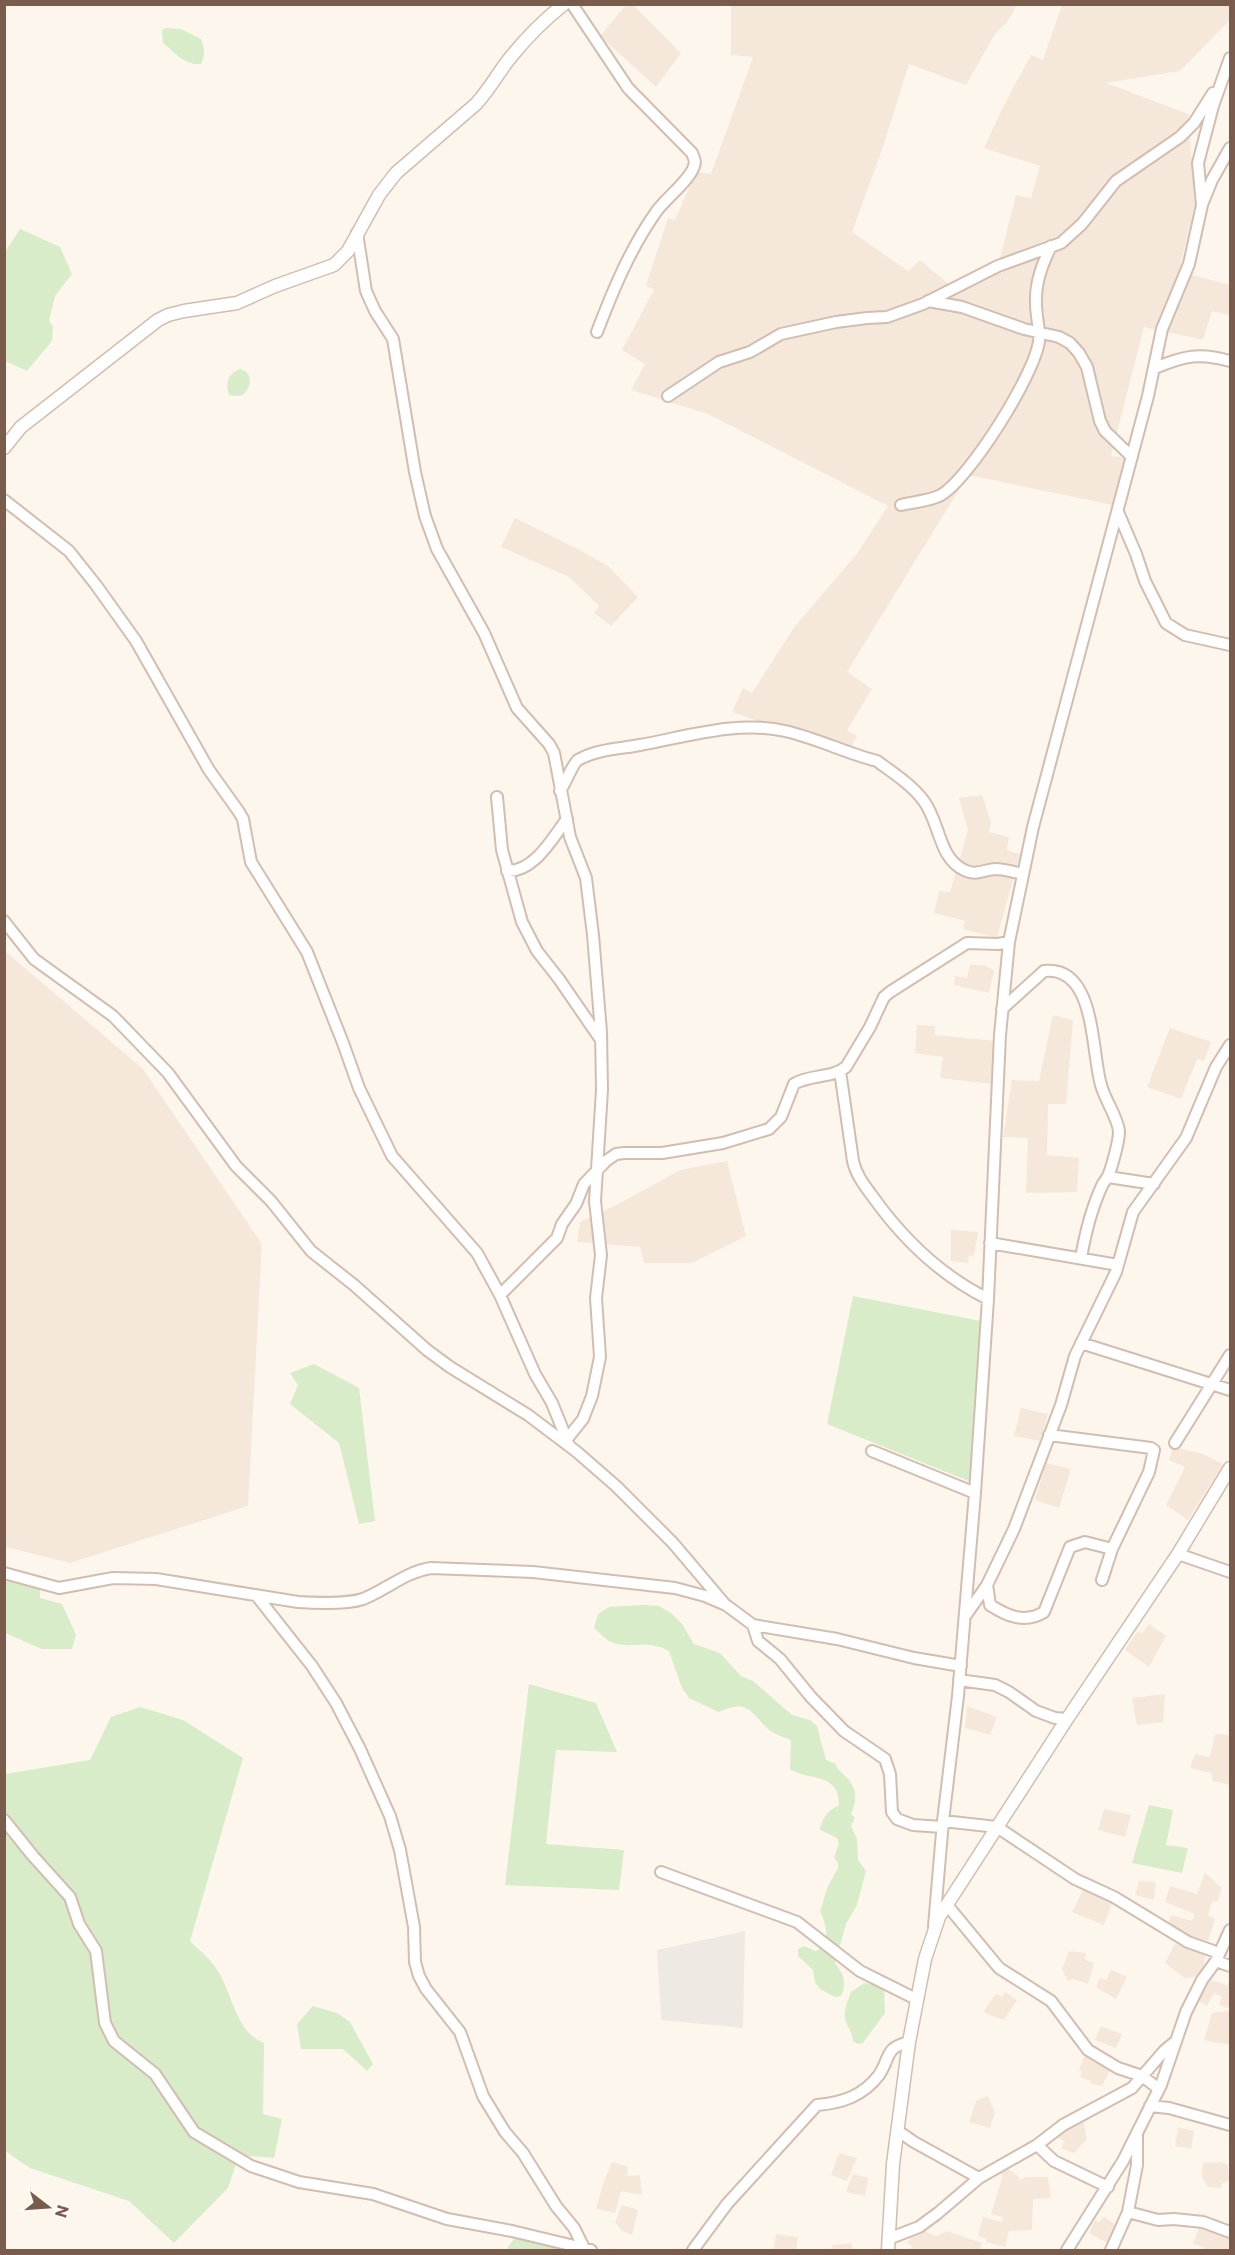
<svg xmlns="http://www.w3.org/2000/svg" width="1235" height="2255" font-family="Commissioner,sans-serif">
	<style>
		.residential { fill: #f5e8da }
		.industrial { fill: #efe9e4 }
		.green { fill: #d8ecc9 }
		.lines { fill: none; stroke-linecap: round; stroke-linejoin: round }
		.minor-casing { stroke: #d1beb0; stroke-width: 14 }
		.tertiary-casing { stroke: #d1beb0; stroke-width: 15 }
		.minor { stroke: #fff; stroke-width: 10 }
		.tertiary { stroke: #fff; stroke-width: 12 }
	</style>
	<rect width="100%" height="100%" fill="#fdf6ec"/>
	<!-- residential -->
	<path class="residential" d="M626,5H633L681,53L656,87L600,36Z
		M731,5H1017L1007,22L995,34L966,85L909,64L883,147L852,232L908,271L920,260L953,288L998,266L1016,195L1031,198L1040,166L984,148L1003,107L1031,55L1043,60L1062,5H1230V20L1180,71L1106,83L1188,114L1195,204L1179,271L1230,285V315L1212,311L1203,340L1144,327L1111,456L1125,458L1113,505L968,475L847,672L872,689L847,730L857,736L848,753L732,712L743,688L752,693L795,626L856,555L888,506L708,414L631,390L645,364L622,350L654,290L646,285L668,218L675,220L696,172L711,174L753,57L731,55Z
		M515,518L576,548L608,566L638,597L611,626L594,613L599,606L569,577L501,547Z
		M982,795L991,822L989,832L1009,837L1007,850L1020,854L997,938L963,929L965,921L934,913L939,891L950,892L968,830L959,798Z
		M5,951L143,1069L262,1244L248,1506L70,1563L5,1547Z
		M970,965H984L994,970L989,993L954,985L955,976L967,978Z
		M1053,1015L1073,1020L1066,1104H1048L1047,1155L1079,1158L1077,1192L1026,1193L1028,1138L1003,1137L1012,1080L1039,1081Z
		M917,1025L935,1026V1035L996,1041L994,1084L940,1078L943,1057L915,1053Z
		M1170,1028L1211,1042L1204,1061L1197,1059L1181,1099L1147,1087Z
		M727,1161L746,1236L692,1263H644L640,1247L577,1242L580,1222L622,1202L680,1170Z
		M951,1230L978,1232L974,1256L969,1255L968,1263L951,1261Z
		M1021,1408L1048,1414L1040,1441L1014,1436Z
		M1173,1447L1203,1454L1223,1464L1188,1520L1166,1505L1185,1467L1169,1460Z
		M1046,1463L1071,1469L1059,1508L1035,1500Z
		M1149,1624L1166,1636L1149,1667L1125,1650L1137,1632L1142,1633Z
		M1165,1694L1163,1722L1137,1725L1132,1698Z
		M967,1706L997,1717L990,1735L965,1728Z
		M1215,1734L1230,1735V1785L1212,1781V1773L1190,1768L1195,1754L1210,1757Z
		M1104,1809L1131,1815L1125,1837L1098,1830Z
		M1205,1873L1222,1888L1217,1902L1212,1901L1208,1915L1215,1919L1208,1941L1201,1939L1199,1944L1191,1942L1192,1937L1167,1927L1171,1915L1192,1921L1195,1914L1165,1902L1170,1886L1197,1894Z
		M1139,1881L1156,1882L1154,1900L1135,1895Z
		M1083,1890L1113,1901L1104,1925L1072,1912Z
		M1175,1944L1207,1950L1201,1976L1185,1978L1165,1963Z
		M1069,1951L1086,1953L1085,1960L1094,1963L1088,1984L1072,1979L1068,1981L1062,1969Z
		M1111,1970L1127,1977L1116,1999L1096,1987L1100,1978L1106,1980Z
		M1230,1977V2006L1228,2008L1219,2005L1222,1997L1214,1993L1207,2006L1199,2001L1207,1981L1219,1982L1227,1986Z
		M1005,1992L1017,2000L1004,2020L989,2015L984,2011L993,1997L997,1994L1002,1997Z
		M1227,2011H1230V2045L1204,2040L1212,2013Z
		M1101,2026L1122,2034L1116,2048L1095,2040Z
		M1085,2054L1111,2068L1102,2086L1091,2084V2081L1080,2077L1082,2071L1079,2070Z
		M988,2096L995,2113L990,2128L969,2122L976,2101Z
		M1082,2116L1087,2139L1074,2153L1061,2148L1065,2142L1054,2135Z
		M1178,2127L1194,2131L1191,2149L1175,2146Z
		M839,2153L857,2158L847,2181L831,2175Z
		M612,2162L628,2167L627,2176L640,2175L642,2195L621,2191L615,2213L596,2209L603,2184Z
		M1221,2162L1228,2165L1229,2181L1222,2183L1221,2188L1208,2187L1202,2177L1203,2163Z
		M1007,2168L1018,2176L1020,2180L1026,2177H1048L1051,2198L1033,2199L1032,2230L1009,2231L1005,2247L986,2242L987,2239L978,2236L983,2217L1002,2222L1003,2217L991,2214L1002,2178L1001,2173Z
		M853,2174L868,2178L865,2196L846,2192Z
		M622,2205L638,2210L632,2235L622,2231L615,2222Z
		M1104,2217L1114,2223L1115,2229L1110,2242H1105L1089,2233L1095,2220L1099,2222Z
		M1200,2224L1230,2234V2250H1204V2247L1193,2244Z
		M922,2230L936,2236L947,2231L982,2243L980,2250H910L912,2245L907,2244L911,2236L915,2237Z
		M776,2234L798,2237L796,2250H774Z
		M852,2243L853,2250H832V2245Z"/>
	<!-- industrial -->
	<path class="industrial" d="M745,1931L743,2028L661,2020L657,1950Z"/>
	<!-- green -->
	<path class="green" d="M166,28L181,29L201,39C205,48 205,55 201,64C183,65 176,53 163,43L162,30Z
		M20,229L60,247L72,274L55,296L49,321L53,326L52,341L27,371L5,361V252Z
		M240,369C253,372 252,387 243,395L235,396L229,395C225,383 228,373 240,369Z
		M853,1296L986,1322L976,1484L827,1424Z
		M314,1364L359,1388L375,1521L359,1524L339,1443L290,1404L298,1385L290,1373Z
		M4,1579L40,1589V1598L62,1604L76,1635L72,1649H42L5,1633Z
		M643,1605L659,1606L671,1613L682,1624L694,1644L720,1653L741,1676L753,1681L792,1715L810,1720L817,1726L826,1760L836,1764C838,1772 844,1773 849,1780C857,1791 857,1802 851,1814L855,1818L851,1826L857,1839L858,1860L866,1871L857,1905L846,1924L835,1963C844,1975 847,1982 841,1996L835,1997L820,1989L815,1982L813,1970L798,1956V1949L804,1946L816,1951C832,1943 826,1923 820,1911L828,1886L838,1868V1863L834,1858L839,1843L837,1838L820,1830C821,1820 829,1808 839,1806C839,1771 810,1782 790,1769L791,1740C783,1737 773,1734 766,1727C747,1707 747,1701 718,1712L689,1698L682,1688L669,1651C647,1638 627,1651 609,1641C604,1638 599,1632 594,1628L598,1614L609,1607Z
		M529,1684L596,1703L617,1752L556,1750L546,1844L624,1850L619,1890L505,1885Z
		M140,1707L183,1720L243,1758L190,1941C200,1951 212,1960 219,1973C233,1996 236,2032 264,2043L263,2114L282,2119L274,2158L239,2155L228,2188L174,2243L129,2201L30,2168L5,2151V1774L90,1760L111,1717Z
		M1149,1805L1173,1810L1166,1845L1188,1848L1182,1873L1132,1863Z
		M864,1983L884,1986L885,2013L863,2043L858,2044L853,2041C852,2031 849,2030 846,2022C842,2013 848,2000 851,1992Z
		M313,2006L337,2013L350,2022L373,2064L367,2071L343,2049H301L297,2024Z
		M518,2233L585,2250H506Z"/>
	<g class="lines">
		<!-- minor casing -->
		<g class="minor-casing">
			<path id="minor" d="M572,4L628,88L692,153C694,158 696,162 694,166C691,179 664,200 656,212C630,249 613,290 597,332
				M1203,202L1212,180L1230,148
				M357,233L366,291L375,311L393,339L415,472L425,516L437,549L484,633L517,708L549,744L554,753L570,837L586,878L593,935L601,1032L602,1090L595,1201L601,1255L596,1298L600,1357L592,1396L583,1419L567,1439
				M928,301L962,307L1024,329L1059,337L1070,343L1079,353L1087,367L1100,421L1105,431L1132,457
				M1155,368C1184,356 1199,352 1230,361
				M668,396L719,362L750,352L781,334L836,322L867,318L887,317L923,304L998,266L1061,243L1082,224L1116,181L1180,137L1194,123L1213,93
				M4,500L69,551L96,585L136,641L209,770L239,812L243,819L251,862L307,952L343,1043L359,1088L392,1156L477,1253L500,1295L535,1374L552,1403L569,1445
				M901,505C913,502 930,501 941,495C970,478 1035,374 1039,341C1040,329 1036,316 1036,304C1035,283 1042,265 1051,246
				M1118,512L1136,554L1145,581L1166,623L1185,635L1230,645
				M560,791C565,784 573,763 578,760C597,749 619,749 640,745C685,737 738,720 785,731C816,738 846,753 877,761C892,772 912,785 923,800C940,821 938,858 964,870C976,876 983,870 995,869C1004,869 1014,872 1023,874
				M497,797L502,850L522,922L537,951L559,979L601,1040
				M507,871C534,872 552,839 567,819
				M4,921L34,959L113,1016L168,1073L236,1166L271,1201L311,1251L354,1285L427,1350L450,1367L528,1415L577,1452L616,1486L673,1543L723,1602
				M1002,1009L1044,971C1096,965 1091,1051 1101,1085C1104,1098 1119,1120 1119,1132C1119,1141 1112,1167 1108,1176C1106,1180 1102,1184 1101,1188C1091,1210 1085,1235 1081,1258
				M840,1071L853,1161C856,1175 865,1186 873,1197C903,1239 942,1276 988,1299
				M1108,1177L1154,1184
				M990,1243L1118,1265
				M500,1295L557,1238L562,1224L576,1204L584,1184L606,1161L616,1154L624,1153H662L723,1143L769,1129L781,1117L794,1084C810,1074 831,1079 846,1067L870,1027L884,997L890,992L967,943L998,944L1009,942
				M1081,1343L1230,1390
				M1049,1435L1151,1448L1154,1450L1149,1472L1112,1549L1102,1580
				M1175,1443L1230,1355
				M872,1451L975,1493
				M1178,1554L1230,1572
				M4,1573L59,1588L113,1578L156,1579L298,1602C314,1603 348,1604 363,1599C386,1590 405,1572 431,1568L533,1572L675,1588L705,1596L726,1605L753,1625L758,1641L780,1659L811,1697L844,1731L885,1759L890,1774L892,1812L897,1819L913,1825L943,1827
				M987,1585L990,1605C1007,1616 1025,1624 1044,1612L1070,1547L1085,1542L1112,1549
				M256,1595L312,1666L336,1703L360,1749L390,1816L400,1850L414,1927L415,1962L419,1976L426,1989L460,2032L483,2096L505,2132L523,2153L556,2206L574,2228L585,2250
				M966,1615L987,1585L1014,1529L1061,1405L1075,1356L1116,1272L1133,1212L1186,1138L1216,1067L1230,1045
				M753,1625L837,1639L914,1658L961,1666
				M959,1680L995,1685L1009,1692L1036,1711L1055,1718L1067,1719
				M4,1820L33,1856L70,1897L79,1924L96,1951L105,2023L114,2041L155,2074L194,2132L251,2166L299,2182L373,2194L447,2219L512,2231L591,2250
				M943,1821L997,1827L1075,1879L1114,1897L1188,1942L1219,1953
				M661,1872L797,1922L860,1971L916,1999
				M947,1905L999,1968L1051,2001L1088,2050L1118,2068L1142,2076L1159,2089
				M934,1926L943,1821L958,1696L975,1493L988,1299L1000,1035L1009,942L1033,827L1148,396L1162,329L1189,264L1202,205L1198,163L1213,106L1230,58
				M1216,1961L1230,1966
				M1150,2106L1169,2108L1230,2125
				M898,2131L914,2142L979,2178
				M1037,2145L1054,2161L1108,2187
				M1128,2212L1137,2165V2135
				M888,2239L919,2227L938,2213L979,2178L1037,2145L1063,2125L1132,2088L1164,2051L1176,2041
				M693,2250L727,2204L817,2105C842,2103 863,2096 879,2075C891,2057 884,2048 909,2042
				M1067,2250L1123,2161L1161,2085L1186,2012L1202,1980L1216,1961L1230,1930
				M1111,2250L1128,2212L1158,2220L1174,2219L1203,2222L1230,2232"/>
		</g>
		<!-- tertiary casing -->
		<g class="tertiary-casing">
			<path id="tertiary" d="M4,448L21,427L158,320L168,315L184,311L237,303L275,286L334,265L348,251L379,195L396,173L476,104C489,90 498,73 510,58C526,38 544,20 564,4
				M888,2250L893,2164L909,2042L925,1959L939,1917L1067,1719L1178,1554L1230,1468"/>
		</g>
		<!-- minor -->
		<use href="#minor" class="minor"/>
		<!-- tertiary -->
		<use href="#tertiary" class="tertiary"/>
	</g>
	<!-- border -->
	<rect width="1235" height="2255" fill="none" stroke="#7a5c4d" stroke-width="12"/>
	<!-- north arrow -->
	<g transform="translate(48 2207) rotate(107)" stroke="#fffaf3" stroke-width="4.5" paint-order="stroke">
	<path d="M0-4.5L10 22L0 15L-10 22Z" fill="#7a5c4d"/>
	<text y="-9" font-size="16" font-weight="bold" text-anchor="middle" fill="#7a5c4d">N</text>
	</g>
</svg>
